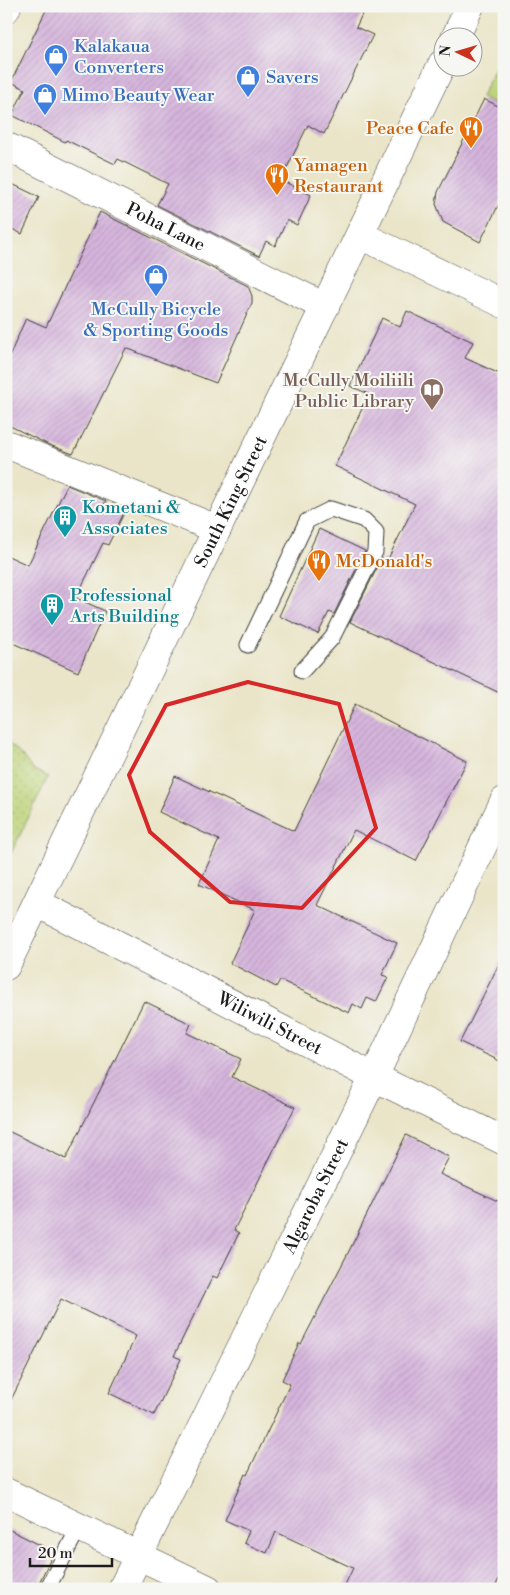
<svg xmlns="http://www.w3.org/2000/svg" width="510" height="1595" font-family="'Libre Bodoni',serif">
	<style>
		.grass { fill: url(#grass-dots); stroke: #6c784a }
		.park { fill: #bcd378; stroke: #6c784a }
		.building { fill: url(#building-hatch) }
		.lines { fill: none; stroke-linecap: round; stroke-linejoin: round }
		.service-casing { stroke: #3b3a36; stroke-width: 17 }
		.minor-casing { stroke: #3b3a36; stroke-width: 29 }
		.secondary-casing { stroke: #3b3a36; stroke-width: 29 }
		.primary-casing { stroke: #3b3a36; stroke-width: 29 }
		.service { stroke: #fff; stroke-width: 15 }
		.minor { stroke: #fff; stroke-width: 28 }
		.secondary { stroke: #fff; stroke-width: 28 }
		.primary { stroke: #fff; stroke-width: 28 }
		.marked { fill: none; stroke: #d62828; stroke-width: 4; stroke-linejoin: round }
		.labels { text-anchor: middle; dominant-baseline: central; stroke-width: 4; stroke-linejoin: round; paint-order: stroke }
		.shop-label { font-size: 18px; fill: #366cbe; stroke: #f6f6f2; text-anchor: start }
		.food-label { font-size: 18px; fill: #c56008; stroke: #f6f6f2; text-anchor: start }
		.street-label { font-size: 18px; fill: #1c1c1c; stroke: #f6f6f2 }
		.education-label { font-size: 18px; fill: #785e54; stroke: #f6f6f2; text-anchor: end }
		.culture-label { font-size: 18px; fill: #0d838f; stroke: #f6f6f2; text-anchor: start }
	</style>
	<defs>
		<pattern id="grass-dots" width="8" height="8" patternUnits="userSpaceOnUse" patternTransform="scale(1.25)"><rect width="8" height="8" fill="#bcd378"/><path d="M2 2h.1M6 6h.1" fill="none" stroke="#a1b567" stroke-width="1.8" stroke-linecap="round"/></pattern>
		<pattern id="building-hatch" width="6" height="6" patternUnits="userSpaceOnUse" patternTransform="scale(1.25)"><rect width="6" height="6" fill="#d6b5dd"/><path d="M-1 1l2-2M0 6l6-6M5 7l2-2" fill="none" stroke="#b79bbd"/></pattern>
	</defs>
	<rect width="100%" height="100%" fill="#f6f6f2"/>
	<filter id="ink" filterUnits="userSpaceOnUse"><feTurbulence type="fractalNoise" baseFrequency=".02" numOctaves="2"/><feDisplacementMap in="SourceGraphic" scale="10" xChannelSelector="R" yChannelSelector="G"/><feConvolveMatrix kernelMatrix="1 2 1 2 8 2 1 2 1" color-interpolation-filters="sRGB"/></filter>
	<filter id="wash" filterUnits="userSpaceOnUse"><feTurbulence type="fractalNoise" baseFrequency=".0096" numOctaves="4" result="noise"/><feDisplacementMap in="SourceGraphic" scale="20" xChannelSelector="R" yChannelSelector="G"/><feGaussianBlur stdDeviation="1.12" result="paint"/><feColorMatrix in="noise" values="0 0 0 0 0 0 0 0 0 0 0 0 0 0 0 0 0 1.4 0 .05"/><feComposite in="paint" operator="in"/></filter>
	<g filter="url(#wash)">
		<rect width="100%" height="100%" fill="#eae5c8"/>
		<!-- grass -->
		<path class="grass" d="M6,741L23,757L32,769L48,777L6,864Z"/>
		<!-- park -->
		<path class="park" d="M504,51V108L481,97Z"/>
		<g id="blocks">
			<!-- building -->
			<path class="building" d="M48,6H366L356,27L373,35L324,134L308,125L281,180L311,195L297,225L287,220L275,246L266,241L259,256L157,205L168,184L118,159L115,164L66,140L65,142L12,115L25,89L11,82Z
				M484,99L504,109V194L480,242L443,222L436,204L438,192Z
				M6,181L39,197L22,234L6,226Z
				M100,212L248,286L252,296V303L216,383L126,348L73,454L47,444L6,424V364L26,318L46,327Z
				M407,311L473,342L465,358L504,376V695L350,622L382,558L387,561L415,504L335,466L369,394L350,386L382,318L400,327Z
				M67,485L106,501L104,504L124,513L108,545L103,543L76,598L105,611L78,672L6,640V555L28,565Z
				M319,529L365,551L334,614L329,612L318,634L279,616Z
				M355,704L467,761L416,861L354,830L317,905L397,943L382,975L388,977L376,1002L367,998L362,1009L353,1004L349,1013L280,980L276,987L230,963L255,910L199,884L219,840L159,812L175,776L294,831Z
				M504,954V1063L460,1042Z
				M144,1001L191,1024L187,1033L241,1059L232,1077L295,1107L234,1230L239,1233L217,1278L213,1276L174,1356L181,1359L154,1415L109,1393L136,1336L61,1299L6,1410V1130L66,1159Z
				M406,1135L449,1157L440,1174L504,1204V1569L494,1589H343L353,1568L276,1532L267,1553L244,1543L249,1531L225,1520L245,1474L247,1475L290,1384L282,1380L299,1343L301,1344L350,1249Z
				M6,1528L54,1552L36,1589H6Z"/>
		</g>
	</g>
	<g filter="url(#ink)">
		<use href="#blocks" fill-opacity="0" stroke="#3b3a36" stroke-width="1"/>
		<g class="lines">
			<!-- service casing -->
			<g class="service-casing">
				<path id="service" d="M248,645L307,521L331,509L364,520L376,532L375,552L332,638L302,671
					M47,1589L79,1527"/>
			</g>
			<!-- minor casing -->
			<g class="minor-casing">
				<g id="minor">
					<path d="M6,9L7,6"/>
					<path id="s1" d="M6,146L325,307"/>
					<path d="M360,235L504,304"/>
					<path d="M6,444L217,529"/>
					<path id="s2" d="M37,903L374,1077L504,1141"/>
					<path id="s3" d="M122,1589L374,1077L504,801"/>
				</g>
			</g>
			<!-- secondary casing -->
			<g class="secondary-casing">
				<path id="secondary" d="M6,1492L208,1589"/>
			</g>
			<!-- primary casing -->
			<g class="primary-casing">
				<g id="primary">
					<path d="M455,38L470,6"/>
					<path id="s4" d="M6,966L442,64"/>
				</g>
			</g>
			<!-- service -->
			<use href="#service" class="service"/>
			<!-- minor -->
			<use href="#minor" class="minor"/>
			<!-- secondary -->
			<use href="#secondary" class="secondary"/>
			<!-- primary -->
			<use href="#primary" class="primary"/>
		</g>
	</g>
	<!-- marked area -->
	<path class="marked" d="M248,682L339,704L376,828L302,908L230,902L150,832L129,775L166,705Z"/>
	<!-- icons -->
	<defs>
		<g id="shop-pin" transform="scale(1.25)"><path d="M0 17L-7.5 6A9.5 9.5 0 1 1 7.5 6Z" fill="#3f7fe0" stroke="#f6f6f2"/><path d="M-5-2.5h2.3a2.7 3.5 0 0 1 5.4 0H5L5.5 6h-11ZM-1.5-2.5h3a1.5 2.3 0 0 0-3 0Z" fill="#fff"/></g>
		<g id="restaurant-pin" transform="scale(1.25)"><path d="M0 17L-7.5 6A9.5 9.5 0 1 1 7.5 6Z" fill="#e8710a" stroke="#f6f6f2"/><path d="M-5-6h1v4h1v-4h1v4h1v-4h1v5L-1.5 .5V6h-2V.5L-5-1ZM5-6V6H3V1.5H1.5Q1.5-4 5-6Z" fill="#fff"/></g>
		<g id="library-pin" transform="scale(1.25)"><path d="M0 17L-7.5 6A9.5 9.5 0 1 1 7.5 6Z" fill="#8d6e63" stroke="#f6f6f2"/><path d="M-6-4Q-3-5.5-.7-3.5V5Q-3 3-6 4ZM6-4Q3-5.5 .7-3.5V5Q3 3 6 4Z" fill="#fff"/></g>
		<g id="building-pin" transform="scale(1.25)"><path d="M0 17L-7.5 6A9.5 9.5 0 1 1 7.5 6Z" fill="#0f9aa8" stroke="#f6f6f2"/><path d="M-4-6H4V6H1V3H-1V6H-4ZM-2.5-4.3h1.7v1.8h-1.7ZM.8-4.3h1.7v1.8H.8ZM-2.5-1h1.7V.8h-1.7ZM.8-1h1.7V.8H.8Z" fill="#fff"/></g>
	</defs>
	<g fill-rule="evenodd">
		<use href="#shop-pin" x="56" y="56"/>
		<use href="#shop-pin" x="248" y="77"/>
		<use href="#shop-pin" x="45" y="95"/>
		<use href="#restaurant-pin" x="471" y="128"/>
		<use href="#restaurant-pin" x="277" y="175"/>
		<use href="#shop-pin" x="156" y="276"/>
		<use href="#library-pin" x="432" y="390"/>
		<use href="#building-pin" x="65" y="517"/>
		<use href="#restaurant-pin" x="319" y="561"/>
		<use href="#building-pin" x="52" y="605"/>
	</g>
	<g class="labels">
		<!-- shop labels -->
		<g class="shop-label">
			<text x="74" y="46">Kalakaua<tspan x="74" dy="21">Converters</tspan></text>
			<text x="266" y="77">Savers</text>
			<text x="62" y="95">Mimo Beauty Wear</text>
			<text x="156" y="309" text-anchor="middle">McCully Bicycle<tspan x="156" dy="21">&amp; Sporting Goods</tspan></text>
		</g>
		<!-- food labels -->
		<g class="food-label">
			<text x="454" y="128" text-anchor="end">Peace Cafe</text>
			<text x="294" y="165">Yamagen<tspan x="294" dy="21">Restaurant</tspan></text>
			<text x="336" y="561">McDonald's</text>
		</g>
		<!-- street labels -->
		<g class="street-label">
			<text stroke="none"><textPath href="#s1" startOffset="179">Poha Lane</textPath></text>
			<text stroke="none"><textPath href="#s4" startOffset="516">South King Street</textPath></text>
			<text stroke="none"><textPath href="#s2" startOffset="262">Wiliwili Street</textPath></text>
			<text stroke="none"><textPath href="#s3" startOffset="438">Algaroba Street</textPath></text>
		</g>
		<!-- education labels -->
		<g class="education-label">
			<text x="414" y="380">McCully Moiliili<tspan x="414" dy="21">Public Library</tspan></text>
		</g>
		<!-- culture labels -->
		<g class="culture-label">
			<text x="82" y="507">Kometani &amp;<tspan x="82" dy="21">Associates</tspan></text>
			<text x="70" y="595">Professional<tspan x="70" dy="21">Arts Building</tspan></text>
		</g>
	</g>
	<!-- margin -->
	<rect width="510" height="1595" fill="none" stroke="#f6f6f2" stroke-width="25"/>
	<!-- north arrow -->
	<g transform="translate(458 52) rotate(275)"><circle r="24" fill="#f6f6f2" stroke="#9f9f9c"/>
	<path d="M0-4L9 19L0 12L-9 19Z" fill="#c8321e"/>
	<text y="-8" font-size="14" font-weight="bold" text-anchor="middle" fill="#1c1c1c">N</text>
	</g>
	<!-- scale -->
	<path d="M30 1558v8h82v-8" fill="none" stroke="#1c1c1c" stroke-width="2.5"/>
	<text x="38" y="1558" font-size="15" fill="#1c1c1c" stroke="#f6f6f2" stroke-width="4" paint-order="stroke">20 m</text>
</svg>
